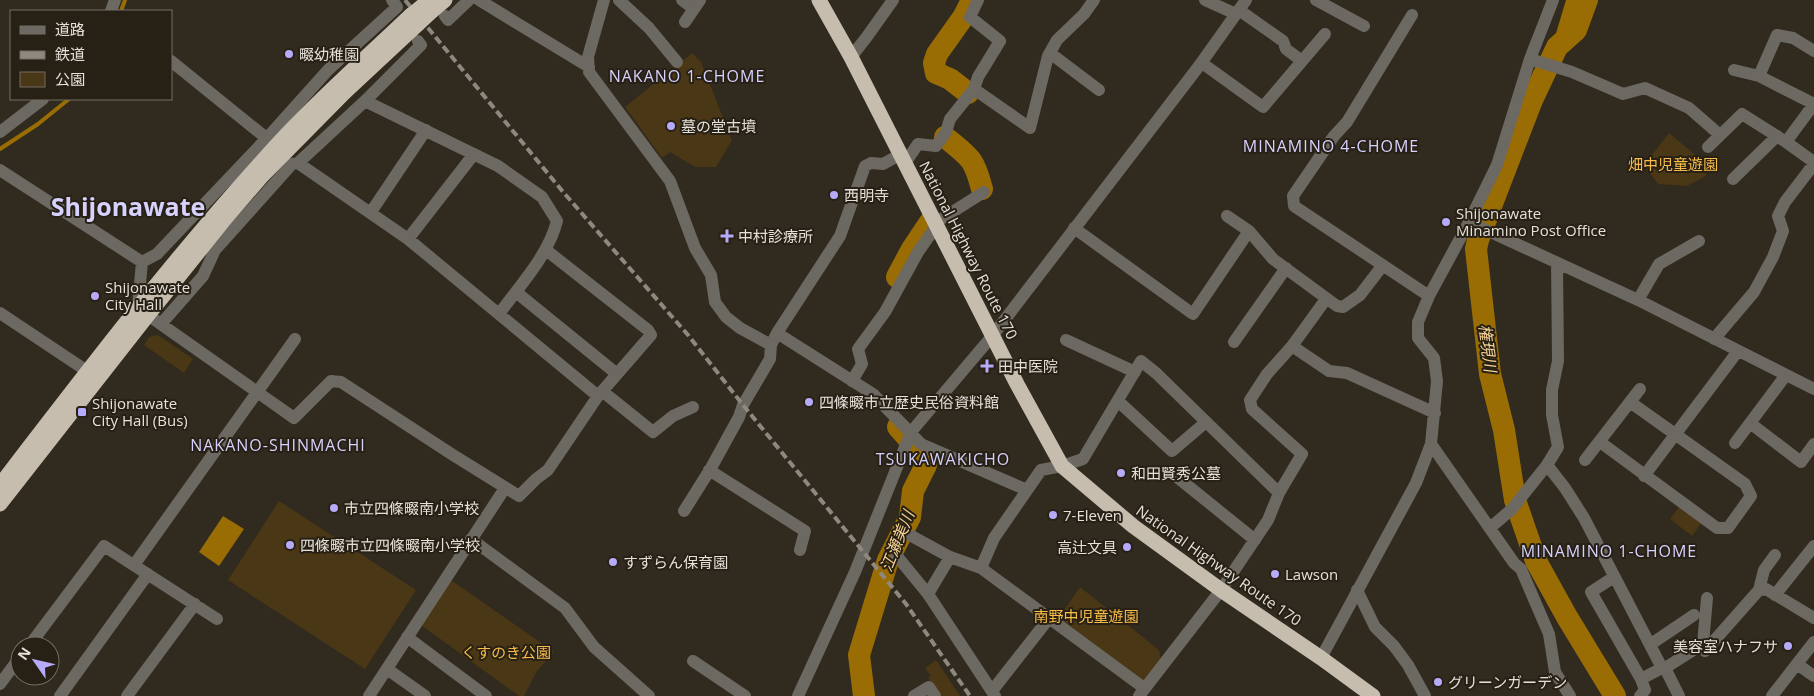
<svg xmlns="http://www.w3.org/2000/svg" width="1814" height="696" font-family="'Open Sans','Noto Sans JP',sans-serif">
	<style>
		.green { fill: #4a3715 }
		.water { fill: #996d04 }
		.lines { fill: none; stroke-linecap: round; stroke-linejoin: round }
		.stream { stroke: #996d04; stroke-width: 4 }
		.river { stroke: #996d04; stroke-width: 22 }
		.minor { stroke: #6c6862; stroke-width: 12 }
		.highway { stroke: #c6bdae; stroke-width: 15 }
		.rail { stroke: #8e887f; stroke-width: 4; stroke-dasharray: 8 4; stroke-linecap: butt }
		.highway-bridge { stroke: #c6bdae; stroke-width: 15 }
		.poi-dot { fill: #b6abf8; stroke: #272015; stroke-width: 2 }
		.labels { text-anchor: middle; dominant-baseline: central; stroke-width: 4; stroke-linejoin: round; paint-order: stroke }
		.poi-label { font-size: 15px; fill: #e5e0d9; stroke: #272015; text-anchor: start }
		.park-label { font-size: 15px; fill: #f8bc48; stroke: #272015 }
		.street-label { font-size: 15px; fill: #e5e0d9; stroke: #272015 }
		.neighbourhood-label { font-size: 16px; letter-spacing: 1px; fill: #d6d1fd; stroke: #272015 }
		.water-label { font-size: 16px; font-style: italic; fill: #f6d295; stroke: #272015 }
		.town-label { font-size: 25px; font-weight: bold; fill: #d6d1fd; stroke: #272015 }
	</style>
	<rect width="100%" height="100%" fill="#312a1e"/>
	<!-- green -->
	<path class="green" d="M692,53L701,62L732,140L716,167H695L670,152L662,158L625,107Z
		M1669,133L1701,160L1706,176L1687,186L1658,184L1644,165Z
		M158,335L193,359L184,373L144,345L149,337Z
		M279,501L416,590L365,669L228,580Z
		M1680,506L1702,522L1692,536L1670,519Z
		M451,580L554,652L537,671L524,696H519L421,625Z
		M1080,587L1159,650L1161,660L1145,683L1058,619Z
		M936,660L960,696H940L928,678L931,676L925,668Z"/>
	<!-- water -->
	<path class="water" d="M1566,0H1591L1575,36L1563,45L1554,40Z
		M223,516L244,529L219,566L199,552Z"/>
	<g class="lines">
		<!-- stream -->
		<path class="stream" d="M121,11L125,0
			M0,149L38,124L69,99"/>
		<!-- river -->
		<path class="river" d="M1587,0L1576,30L1557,47L1532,100L1478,240L1476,249L1490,374L1504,430L1515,500L1536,561L1567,617L1615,696
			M968,93L950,79L936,73L934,63L937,54L964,16L972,0
			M945,137C970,157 974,158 982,189
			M897,277L912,249L930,222
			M864,696L859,655L888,560L910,517L913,491L926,465L922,454L898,427"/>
		<!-- minor -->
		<path class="minor" d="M479,0L589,67
			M604,0L588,57L589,72L670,181L695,248L711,275L715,302L726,317L740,328L771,345L777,333L873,394L921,444L1027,490
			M619,0L649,28L677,62
			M682,0L694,9
			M1205,0L1236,14
			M1316,0L1364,26
			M1239,10L1283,41L1286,49L1302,61
			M111,11L115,0
			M1412,15L1347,122L1334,136L1293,196L1294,206L1429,296
			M445,16L448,20L469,0
			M685,22L700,0
			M1050,53L1099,90
			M851,57L866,38L893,0
			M1530,59L1572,72L1623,94L1645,88L1689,108L1720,135
			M171,61L270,141
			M1202,63L1263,107L1325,34
			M1734,70L1759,76L1814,104
			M1759,76L1777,35L1793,38L1814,51
			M974,89L1030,128L1048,56L1057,40L1084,14L1094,0
			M365,101L498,166L542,197L557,221C548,256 520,285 499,314
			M1814,104L1786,142L1814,162
			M0,132L43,99
			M1708,147L1742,114L1786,142
			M298,163L408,239L598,396
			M905,163L918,144L936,146L946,132L950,119L974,89L978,77L1000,41L970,17L978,0
			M0,170L142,262L138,306L148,315L294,418L331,381L341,382L453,455L519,496L536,479L548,470L598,396L651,335L648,330L546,250
			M1733,179L1777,136
			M371,212L426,130
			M1227,216L1249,231L1273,259L1337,306L1343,307L1360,295L1383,265
			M1469,222L1638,300L1814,389
			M935,223L984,192
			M1074,228L1193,314L1249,231
			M408,239L474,154
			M142,262L157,254L267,138L328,70L397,7L392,0
			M1557,263L1558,361L1552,390V415L1558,447L1547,465L1565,488L1584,518L1662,668
			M516,292L617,374
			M1638,300L1659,264L1699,241
			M0,313L87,371
			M161,324L203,276L215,250L292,164L298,163L365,101L421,45L418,41
			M777,333L840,236L865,166L871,163L883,164L901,154
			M1714,339L1754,292L1773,257L1783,231L1778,216L1785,202L1814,164
			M1066,340L1135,372
			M1234,342L1286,268
			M1292,346L1329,371L1347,373L1435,413
			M852,381L862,364L858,349L885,312L918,252L937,225
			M602,391L653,432L673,416L693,407
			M1118,401L1172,451L1206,422
			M1750,423L1801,462L1814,444
			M1600,442L1717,528H1728L1751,496L1745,484L1630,402
			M1735,443L1786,375
			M1431,444L1514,563L1521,569L1549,634L1555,672L1570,696
			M1585,460L1640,389
			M709,470L805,531L800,550
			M1644,476L1738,351
			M1177,477L1255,540
			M684,511L711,468L739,417L743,405L770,359L771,345
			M1490,528L1512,509L1547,465
			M906,533L950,557L981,568
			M471,539L565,608L594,647L649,696
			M896,555L928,594L995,696
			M134,565L295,339
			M1614,577L1591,592L1641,679L1645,690L1640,696
			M1357,590L1375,627L1394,646L1408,665L1425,696
			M1759,590L1764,570L1775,555
			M928,594L950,557
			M1775,595L1814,546
			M407,637L486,696
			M1651,644L1694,615
			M29,646L104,546L217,619
			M1705,651L1759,590L1766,589L1814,618
			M1321,658L1416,483L1431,444L1437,381L1434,358L1418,338V322L1429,296L1469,222L1497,165L1530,59L1553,0
			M693,661L745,696
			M1797,664L1814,676
			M1665,668L1679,696
			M387,669L425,696
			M1641,679L1662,668H1665L1703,644L1707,598
			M0,684L20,657
			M1144,688L981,568L994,538L1041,470L1062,466L1083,459L1141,361L1156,373L1279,493
			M992,691L1050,617
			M60,696L148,574
			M127,696L195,604
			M369,696L505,488
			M798,696L855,572L911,432L993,335L1199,66L1246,0
			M914,696L929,687L935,696
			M1139,696L1221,590L1268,520L1279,493L1302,454L1252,409L1250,400L1267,374L1292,346L1326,299
			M1772,696L1814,642"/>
		<!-- highway -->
		<path class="highway" d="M819,0L851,57L1017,384L1062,466L1133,526L1221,590L1321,658L1373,696
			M432,11L445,0
			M0,485C92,365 184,244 288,133C327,92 370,54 411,15
			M0,504L148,315L224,220L261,177L345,92L418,24"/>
		<!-- rail -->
		<path class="rail" d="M405,0L564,193L688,335L743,405L906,604L970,696"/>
		<!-- highway-bridge -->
		<path class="highway-bridge" d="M411,15L426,3
			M418,24L432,11"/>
	</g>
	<!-- markers -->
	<g class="poi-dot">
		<circle cx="289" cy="54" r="5"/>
		<circle cx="671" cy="126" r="5"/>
		<circle cx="834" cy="195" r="5"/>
		<circle cx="1446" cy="222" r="5"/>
		<path d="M724.5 228.5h5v5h5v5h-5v5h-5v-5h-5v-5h5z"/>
		<circle cx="95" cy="296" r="5"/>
		<path d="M984.5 358.5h5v5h5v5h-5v5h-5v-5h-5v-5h5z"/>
		<circle cx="809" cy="402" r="5"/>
		<rect x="77" y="407" width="10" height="10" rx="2.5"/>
		<circle cx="1121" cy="473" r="5"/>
		<circle cx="334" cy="508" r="5"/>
		<circle cx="1053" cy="515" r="5"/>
		<circle cx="290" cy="545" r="5"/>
		<circle cx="1127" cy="547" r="5"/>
		<circle cx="613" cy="562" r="5"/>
		<circle cx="1275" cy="574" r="5"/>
		<circle cx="1788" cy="646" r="5"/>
		<circle cx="1438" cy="682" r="5"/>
	</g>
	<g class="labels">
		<!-- poi labels -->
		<g class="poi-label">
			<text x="299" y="54">畷幼稚園</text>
			<text x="681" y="126">墓の堂古墳</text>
			<text x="844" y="195">西明寺</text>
			<text x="1456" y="213">Shijonawate<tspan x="1456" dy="17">Minamino Post Office</tspan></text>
			<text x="738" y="236">中村診療所</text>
			<text x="105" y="287">Shijonawate<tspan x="105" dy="17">City Hall</tspan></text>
			<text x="998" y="366">田中医院</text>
			<text x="819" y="402">四條畷市立歴史民俗資料館</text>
			<text x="92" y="403">Shijonawate<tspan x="92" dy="17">City Hall (Bus)</tspan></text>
			<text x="1131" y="473">和田賢秀公墓</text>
			<text x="344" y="508">市立四條畷南小学校</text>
			<text x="1063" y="515">7-Eleven</text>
			<text x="300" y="545">四條畷市立四條畷南小学校</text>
			<text x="1117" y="547" text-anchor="end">高辻文具</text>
			<text x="623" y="562">すずらん保育園</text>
			<text x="1285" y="574">Lawson</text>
			<text x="1778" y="646" text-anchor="end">美容室ハナフサ</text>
			<text x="1448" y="682">グリーンガーデン</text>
		</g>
		<!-- park labels -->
		<g class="park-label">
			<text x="1673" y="164">畑中児童遊園</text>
			<text x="1086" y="616">南野中児童遊園</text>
			<text x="506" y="652">くすのき公園</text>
		</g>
		<!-- street labels -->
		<g class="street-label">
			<text transform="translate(969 250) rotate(63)">National Highway Route 170</text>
			<text transform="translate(1219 565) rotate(35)">National Highway Route 170</text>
		</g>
		<!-- neighbourhood labels -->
		<g class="neighbourhood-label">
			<text x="687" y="76">NAKANO 1-CHOME</text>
			<text x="1331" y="146">MINAMINO 4-CHOME</text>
			<text x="278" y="445">NAKANO-SHINMACHI</text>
			<text x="943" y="459">TSUKAWAKICHO</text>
			<text x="1609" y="551">MINAMINO 1-CHOME</text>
		</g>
		<!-- water labels -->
		<g class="water-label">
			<text transform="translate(1488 348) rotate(83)">権現川</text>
			<text transform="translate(897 541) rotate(-68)">江瀬美川</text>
		</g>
		<!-- town labels -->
		<g class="town-label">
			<text x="128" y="206">Shijonawate</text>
		</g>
	</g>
	<!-- legend -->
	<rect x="10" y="10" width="162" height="90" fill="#272015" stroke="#736d63"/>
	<rect x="20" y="26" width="25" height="8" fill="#6c6862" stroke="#736d63"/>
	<text x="55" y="35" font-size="15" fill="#e5e0d9">道路</text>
	<rect x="20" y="51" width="25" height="8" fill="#8e887f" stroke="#736d63"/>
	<text x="55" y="60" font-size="15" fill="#e5e0d9">鉄道</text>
	<rect x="20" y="72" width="25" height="15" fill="#4a3715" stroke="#736d63"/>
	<text x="55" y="85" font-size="15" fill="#e5e0d9">公園</text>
	<!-- north arrow -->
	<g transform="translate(35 661) rotate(304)"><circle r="24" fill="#272015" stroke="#736d63"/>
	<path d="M0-4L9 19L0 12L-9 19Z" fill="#b6abf8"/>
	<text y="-8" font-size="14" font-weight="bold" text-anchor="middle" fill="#e5e0d9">N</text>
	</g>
</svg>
